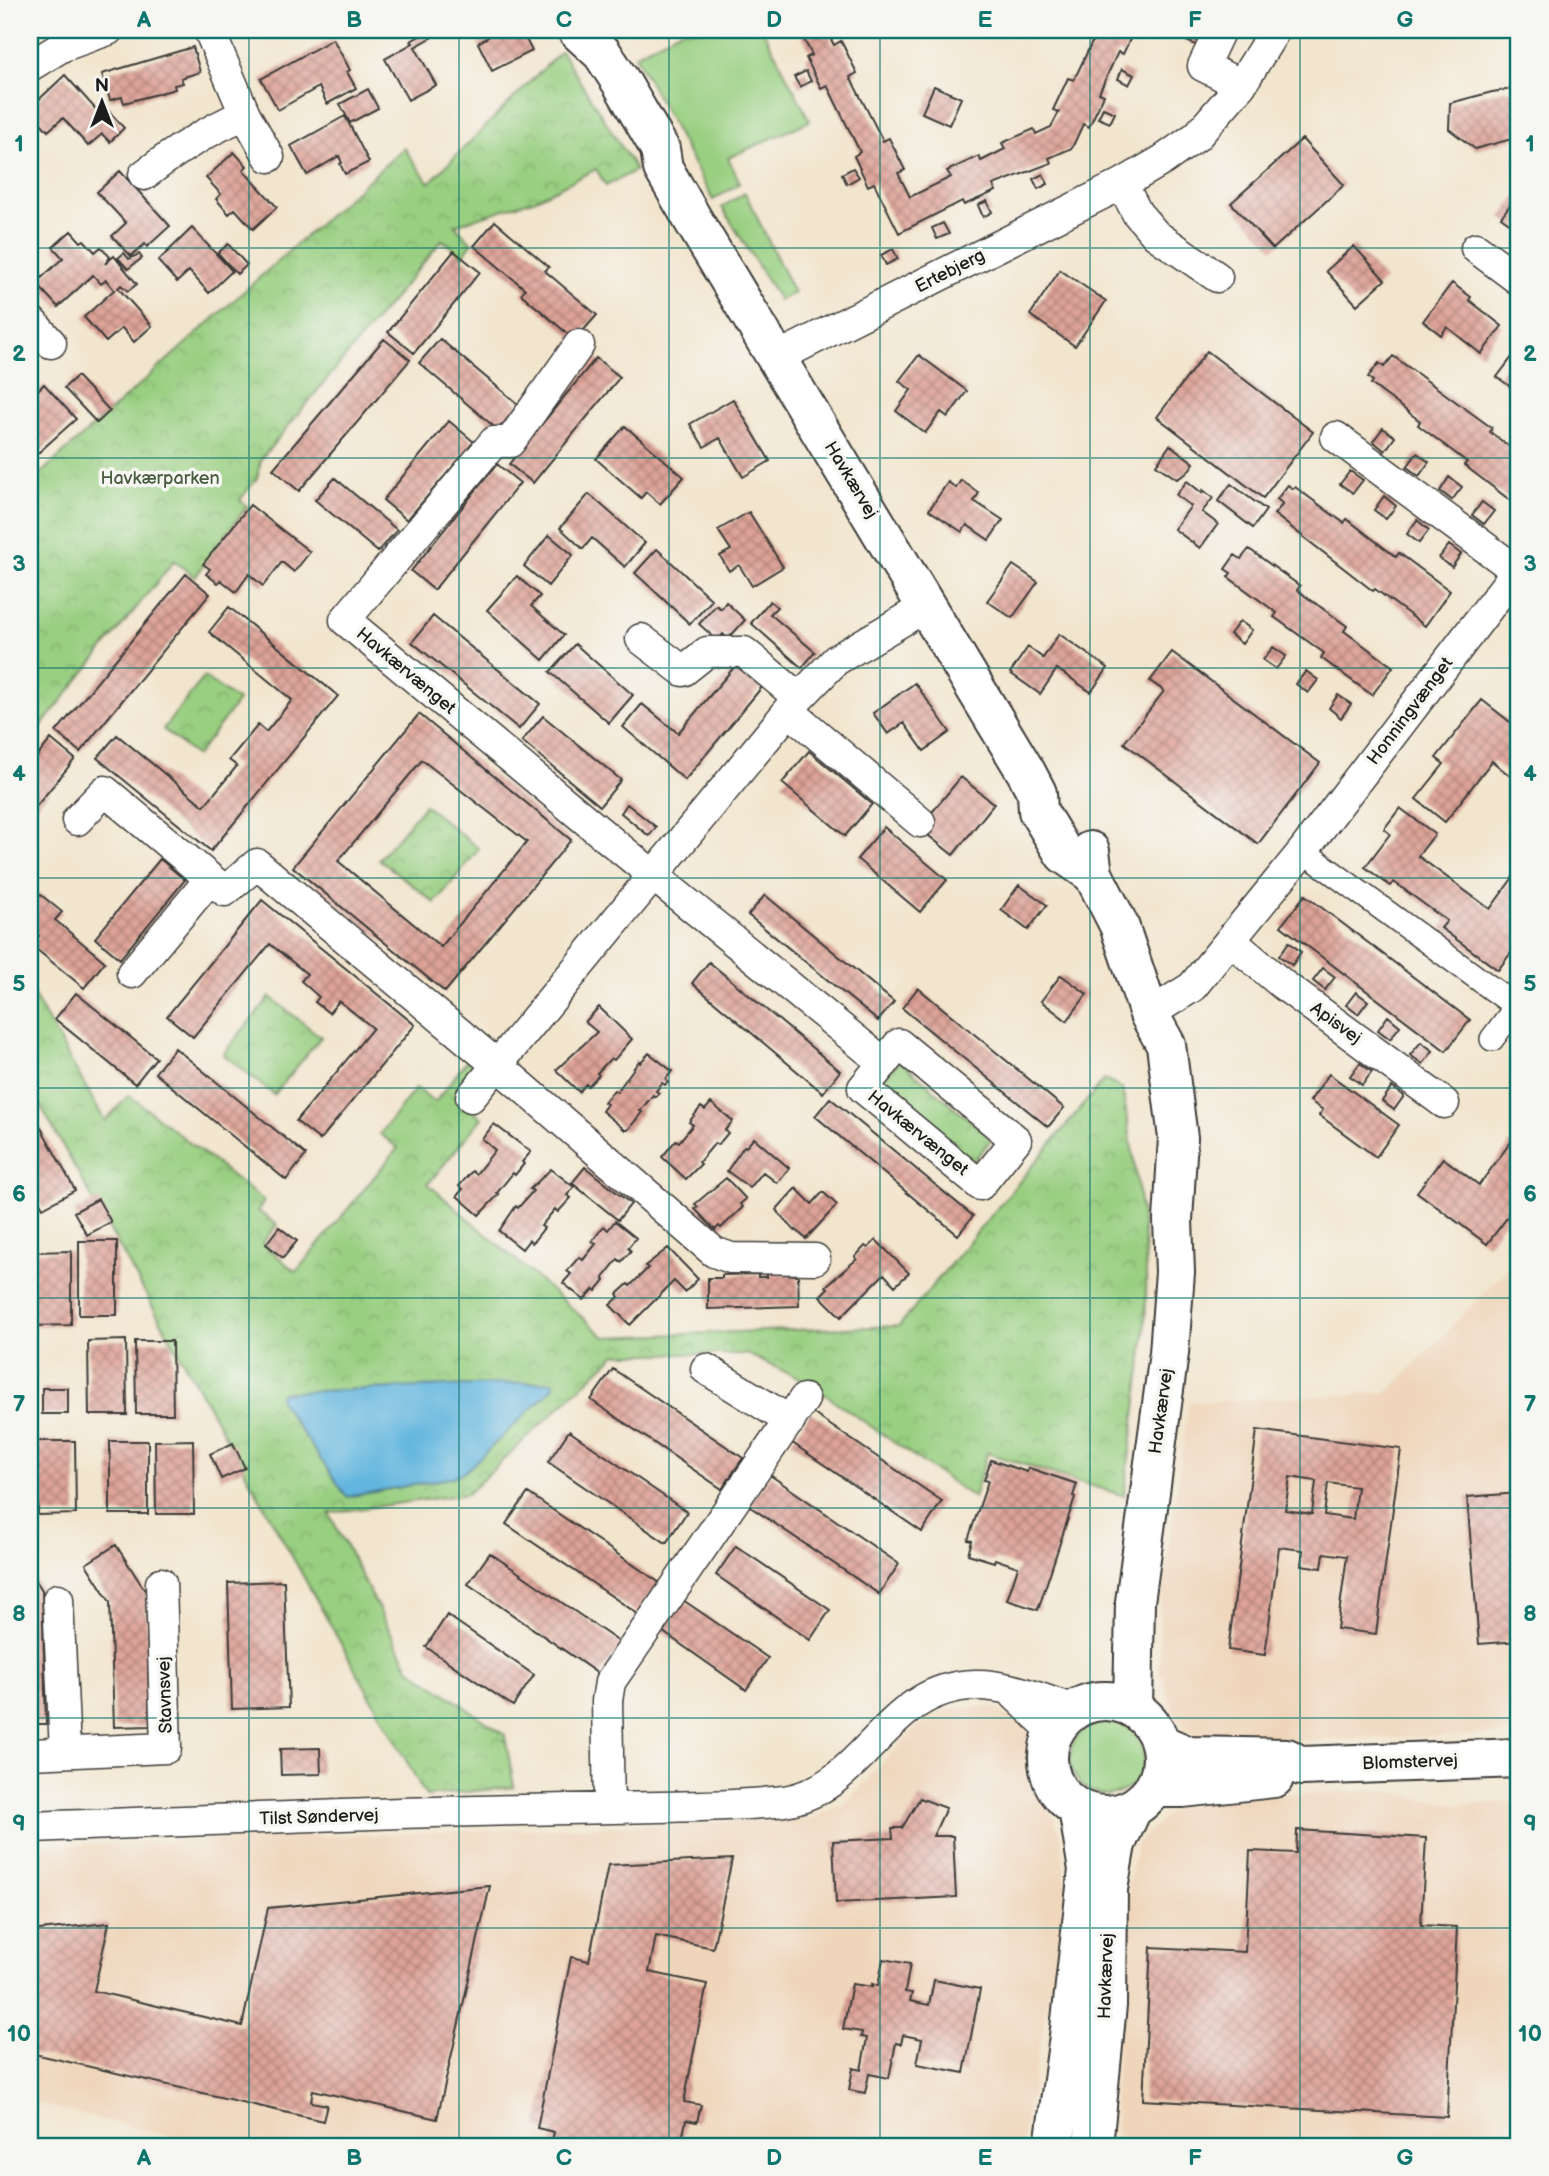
<svg xmlns="http://www.w3.org/2000/svg" width="1549" height="2176" font-family="'Balsamiq Sans',sans-serif">
	<style>
		.built { fill: #efd6bb }
		.green { fill: #99cf81; stroke: #5a764e; stroke-width: 2 }
		.park { fill: url(#park-crowns); stroke: #5a764e; stroke-width: 2 }
		.water { fill: #62b5de; stroke: #3f687d; stroke-width: 2 }
		.building { fill: url(#building-cross-hatch); fill-rule: evenodd }
		.lines { fill: none; stroke-linecap: round; stroke-linejoin: round }
		.pedestrian-casing { stroke: #3c3a37; stroke-width: 26 }
		.minor-casing { stroke: #3c3a37; stroke-width: 33 }
		.tertiary-casing { stroke: #3c3a37; stroke-width: 42 }
		.pedestrian { stroke: #fff; stroke-width: 23 }
		.minor { stroke: #fff; stroke-width: 30 }
		.tertiary { stroke: #fff; stroke-width: 38 }
		.grid { fill: none; stroke: #0f766e; stroke-width: 2; stroke-opacity: 0.55 }
		.labels { text-anchor: middle; dominant-baseline: central; stroke-width: 7; stroke-linejoin: round; paint-order: stroke }
		.street-label { font-size: 18px; fill: #1c1c1c; stroke: #f6f6f2 }
		.park-label { font-size: 18px; fill: #485b3f; stroke: #f6f6f2 }
		.neatline { fill: none; stroke: #0f766e; stroke-width: 2.5 }
		.grid-label { font-size: 23px; text-anchor: middle; font-weight: bold; fill: #0f766e }
	</style>
	<defs>
		<pattern id="park-crowns" width="20" height="18" patternUnits="userSpaceOnUse" patternTransform="scale(1.75)"><rect width="20" height="18" fill="#99cf81"/><path d="M2 6a3 3 0 1 1 6 0M12 15a3 3 0 1 1 6 0" fill="none" stroke="#83b16f"/></pattern>
		<pattern id="building-cross-hatch" width="8" height="8" patternUnits="userSpaceOnUse" patternTransform="scale(1.75)"><rect width="8" height="8" fill="#dea398"/><path d="M0 0l8 8M0 8l8-8" fill="none" stroke="#b3847b"/></pattern>
	</defs>
	<rect width="100%" height="100%" fill="#f6f6f2"/>
	<filter id="ink" filterUnits="userSpaceOnUse"><feTurbulence type="fractalNoise" baseFrequency=".0143" numOctaves="2"/><feDisplacementMap in="SourceGraphic" scale="14" xChannelSelector="R" yChannelSelector="G"/><feConvolveMatrix kernelMatrix="1 2 1 2 8 2 1 2 1" color-interpolation-filters="sRGB"/></filter>
	<filter id="wash" filterUnits="userSpaceOnUse"><feTurbulence type="fractalNoise" baseFrequency=".00686" numOctaves="4" result="noise"/><feDisplacementMap in="SourceGraphic" scale="28" xChannelSelector="R" yChannelSelector="G"/><feGaussianBlur stdDeviation="1.57" result="paint"/><feColorMatrix in="noise" values="0 0 0 0 0 0 0 0 0 0 0 0 0 0 0 0 0 1.4 0 .05"/><feComposite in="paint" operator="in"/></filter>
	<g filter="url(#wash)">
		<rect width="100%" height="100%" fill="#f2e5ce"/>
		<!-- built -->
		<path class="built" d="M1519,1252V1733L1311,1741L1209,1740L1184,1729L1174,1713L1166,1692L1164,1675H1159L1160,1613L1189,1403L1388,1392L1506,1270Z
			M971,1707H993L1031,1729L1029,1771L1060,1831L1068,1897L1021,2146H211L30,2102V1846L811,1819L845,1804L921,1721L948,1709Z
			M1386,1790L1415,1798L1460,1805L1519,1801V2146H1117L1114,2098L1129,1883L1138,1842L1175,1807L1263,1796Z"/>
		<!-- green -->
		<path class="green" d="M681,30H763L810,121L728,158L740,183L713,200L635,55Z
			M745,193L794,293L779,300L722,207Z
			M1070 1758a37 37 0 1 1 74 0a37 37 0 1 1-74 0Z"/>
		<!-- park -->
		<path class="park" d="M561,51L636,170L606,186L596,169L536,199L455,225L472,243L463,256L442,240L261,459L257,478L240,500L247,506L195,577L174,561L30,740V483L404,148L429,183Z
			M204,677L238,701L196,756L163,729Z
			M425,805L479,849L435,903L379,859Z
			M30,989L105,1121L129,1095L264,1201L258,1211L277,1225L262,1243L296,1272L398,1148L380,1134L416,1088L435,1102L469,1058L474,1062L475,1069L457,1098L482,1118L428,1184L605,1337L899,1326L1104,1080L1122,1088C1132,1149 1144,1211 1146,1273C1148,1346 1133,1423 1124,1496L987,1453L974,1498L807,1382L747,1354H616L467,1494L329,1513L409,1668L505,1735L514,1787L426,1796L30,1087Z
			M270,997L321,1037L274,1095L223,1054Z
			M899,1060L992,1139L970,1165L876,1087Z"/>
		<!-- water -->
		<path class="water" d="M548,1382H553L554,1387L465,1472L450,1478L347,1497L280,1401L279,1396L281,1393L290,1392Z"/>
		<g id="blocks">
			<!-- building -->
			<path class="building" d="M484,30H521L532,51L492,71L478,43L488,37Z
				M799,30H826L834,45L841,41L857,73L850,77L883,141L889,138L905,170L898,173L910,197L951,177L947,171L979,156L981,161L1005,149L1002,143L1034,129L1036,134L1051,127L1059,112L1053,110L1068,78L1074,80L1093,40L1087,38L1091,30H1128L1125,35L1131,37L1123,54L1118,52L1099,93L1104,95L1089,127L1083,124L1072,148L1049,158L1051,163L993,185L996,191L964,205L962,201L899,233L874,183L868,186L854,156L860,152L827,85L821,88L806,58L812,55Z
				M1183,30L1208,32L1200,47L1180,38Z
				M427,32L431,38L415,47L436,85L408,100L385,59L413,43L411,41Z
				M333,39L350,70L347,72L356,88L327,104L319,87L278,110L261,79Z
				M193,47L200,72L181,78L183,83L174,85L175,89L124,103L122,97L110,100L102,74Z
				M1122,69L1134,75L1129,85L1118,79Z
				M806,71L811,81L800,87L794,77Z
				M65,75L100,114L106,108L124,128L110,142L102,134L88,146L63,118L48,131L30,111V108Z
				M934,86L961,98L949,125L922,113Z
				M1519,88V128L1512,139L1475,149L1449,129L1450,103L1492,92Z
				M368,89L378,108L350,123L340,104Z
				M1103,108L1115,113L1110,123L1098,118Z
				M345,116L369,162L345,174L340,164L342,163L339,156L307,175L291,146Z
				M1302,139L1344,185L1273,249L1231,203Z
				M234,152L247,166L243,170L277,207L253,229L235,209L229,214L216,199L221,194L206,178Z
				M853,168L859,177L847,184L842,174Z
				M120,171L170,226L147,247L145,244L131,256L112,236L126,223L97,192Z
				M1043,174L1048,184L1038,189L1033,179Z
				M1519,193V230L1501,217Z
				M987,201L992,212L983,217L978,205Z
				M495,221L549,267L545,271L597,315L575,340L521,294L525,289L474,246Z
				M943,223L949,234L937,239L932,228Z
				M192,228L232,271L209,293L189,271L177,282L158,261Z
				M71,231L81,242L84,240L95,252L101,247L110,257L105,264L114,256L137,284L128,291L121,285L118,288L152,326L134,342L122,328L106,342L84,317L114,290L106,280L101,284L93,275L58,307L36,283L63,258L53,247Z
				M228,244L247,265L237,274L218,253Z
				M1354,246L1385,280L1357,305L1326,271Z
				M893,249L898,259L886,265L881,255Z
				M454,251L480,272L414,353L388,332Z
				M124,253L129,259L139,254L142,258L128,269L118,258Z
				M1060,270L1106,301L1075,346L1030,315Z
				M1452,283L1471,297L1469,300L1502,326L1481,354L1447,327L1441,335L1423,321Z
				M384,339L410,360L299,491L273,469Z
				M440,339L519,405L498,430L419,363Z
				M1519,348V385L1515,390L1497,377Z
				M1207,351L1313,432L1263,498L1157,417Z
				M919,355L967,391L948,417L941,412L925,433L896,411L911,390L899,381Z
				M1393,356L1492,428L1490,432L1519,454V499L1515,504L1464,465L1467,462L1418,425L1420,421L1371,384L1373,381L1368,377L1379,363L1384,367Z
				M596,358L620,377L533,483L509,464Z
				M77,376L110,411L97,423L64,388Z
				M44,384L76,419L38,453L30,444V398Z
				M733,399L770,461L743,477L720,438L704,447L690,424Z
				M449,421L474,442L407,520L383,500Z
				M625,426L684,477L660,504L646,492L641,498L596,459Z
				M1383,428L1395,437L1385,451L1373,441Z
				M1170,445L1194,463L1187,473L1177,479L1156,465Z
				M1417,453L1429,462L1419,476L1407,467Z
				M497,464L520,483L434,590L411,571Z
				M1350,471L1363,480L1353,493L1340,484Z
				M1449,477L1462,487L1452,500L1440,491Z
				M335,478L397,530L378,552L315,500Z
				M961,480L979,493L974,501L1003,520L989,540L967,525L962,532L929,510L948,482L956,488Z
				M1187,481L1202,493L1203,490L1213,498L1202,512L1218,524L1200,548L1174,529L1191,506L1176,495Z
				M1231,484L1266,510L1253,528L1218,501Z
				M1288,485L1293,489L1295,487L1344,523L1347,519L1396,557L1399,553L1450,591L1425,626L1375,589L1373,591L1274,514L1283,504L1277,499Z
				M589,494L645,543L625,567L592,538L583,549L560,528Z
				M1384,496L1396,506L1386,519L1374,510Z
				M1482,502L1494,511L1484,524L1472,515Z
				M250,505L310,552L294,572L282,562L263,586L249,574L236,592L221,580L218,583L206,574L210,569L203,564Z
				M749,512L783,567L752,586L739,565L729,571L720,556L731,550L718,530Z
				M1417,520L1429,530L1419,543L1407,534Z
				M549,535L573,555L548,586L524,566Z
				M1449,545L1461,554L1452,567L1439,558Z
				M657,549L712,600L690,624L635,573Z
				M1249,549L1300,586L1297,590L1347,626L1344,631L1393,667L1372,695L1321,658L1324,653L1274,617L1277,613L1228,577L1231,573L1225,569L1235,555L1241,559Z
				M1013,565L1038,582L1012,618L987,601Z
				M186,574L210,594L80,752L56,732Z
				M517,576L540,596L531,606L564,635L543,660L487,610Z
				M770,601L777,607L770,614L815,652L802,668L751,623Z
				M726,602L745,620L728,639L723,634L718,641L699,624L716,605L721,609Z
				M229,607L338,696L211,851L97,758L117,735L204,806L237,766L229,760L258,725L266,732L292,700L209,632Z
				M433,616L540,704L519,729L412,642Z
				M1240,621L1252,630L1242,644L1230,634Z
				M1059,634L1108,668L1091,692L1057,669L1040,694L1010,673L1028,647L1043,658Z
				M575,644L633,695L609,723L550,672Z
				M1273,647L1286,656L1276,669L1263,660Z
				M1172,652L1320,763L1258,844L1124,743L1164,691L1150,681Z
				M736,665L762,687L685,780L623,727L642,704L678,733Z
				M1306,671L1318,680L1308,693L1296,684Z
				M915,683L950,732L924,751L904,723L888,734L873,713Z
				M1338,695L1351,704L1341,718L1329,708Z
				M1482,700L1519,729V765L1510,776L1492,761L1445,822L1416,799L1444,764L1436,758Z
				M419,714L571,840L445,992L293,867ZM422,760L527,842L441,947L338,861Z
				M543,716L621,780L600,806L522,741Z
				M51,739L75,759L30,814V765Z
				M809,751L872,804L845,836L782,783Z
				M961,777L994,804L953,855L919,828Z
				M627,804L656,827L649,836L621,813Z
				M1400,808L1435,834L1418,856L1490,909L1519,869V942L1498,970L1441,928L1447,921L1394,882L1390,886L1365,867L1390,834L1384,829Z
				M884,827L947,880L920,912L857,859Z
				M160,859L185,880L120,959L95,938Z
				M1019,885L1047,905L1028,930L1001,910Z
				M30,886L62,912L55,920L105,962L84,988L31,945L39,936L30,929Z
				M765,895L894,1002L878,1021L748,915Z
				M1305,895L1470,1020L1446,1051L1281,926Z
				M262,900L415,1025L320,1140L296,1121L373,1028L339,1001L329,1013L315,1002L319,997L301,981L307,974L270,944L193,1037L167,1016Z
				M1289,942L1301,952L1292,965L1279,956Z
				M709,962L840,1071L823,1093L692,983Z
				M1323,968L1335,977L1325,990L1313,981Z
				M1061,975L1087,994L1067,1021L1041,1001Z
				M918,988L1064,1108L1048,1127L902,1008Z
				M1356,992L1368,1001L1358,1014L1346,1005Z
				M76,993L156,1058L135,1084L55,1019Z
				M599,1007L632,1039L614,1060L611,1058L597,1073L599,1075L588,1086L586,1084L579,1092L556,1070L597,1032L585,1022Z
				M1388,1016L1400,1026L1390,1039L1378,1030Z
				M1421,1042L1433,1051L1423,1064L1410,1055Z
				M175,1048L306,1155L286,1180L155,1073Z
				M649,1053L672,1071L666,1079L668,1082L665,1085L662,1083L656,1091L659,1093L655,1097L653,1095L640,1111L642,1112L628,1130H625L602,1111L607,1104L604,1102L614,1090L617,1092L639,1061L640,1063Z
				M1360,1063L1372,1072L1362,1085L1350,1076Z
				M1329,1074L1399,1125L1376,1157L1319,1115L1323,1110L1310,1101Z
				M1392,1087L1404,1096L1394,1110L1382,1101Z
				M830,1098L973,1216L958,1235L815,1116Z
				M711,1103L733,1121L725,1130L728,1133L718,1145L715,1143L699,1162L701,1164L686,1179L662,1157L676,1140L679,1142L693,1125L689,1122L701,1107L705,1110Z
				M494,1124L531,1152L522,1162L524,1164L515,1175L513,1173L497,1193L499,1194L479,1215L457,1196L463,1189L459,1186L472,1171L476,1174L495,1150L482,1139Z
				M40,1126L75,1190L43,1208L30,1185V1131Z
				M1519,1131V1202L1487,1244L1417,1192L1443,1158L1479,1185Z
				M754,1138L789,1168L777,1183L763,1172L750,1188L727,1171L744,1146L746,1147Z
				M585,1167L631,1204L618,1220L572,1183Z
				M551,1169L574,1187L567,1195L571,1198L558,1212L555,1209L541,1226L544,1228L532,1243L529,1240L522,1249L499,1231L516,1206L518,1208L533,1191L530,1189Z
				M726,1178L746,1199L740,1204L743,1207L721,1228L719,1226L715,1230L695,1209L698,1207L695,1204Z
				M796,1188L812,1204L823,1192L837,1205L806,1239L796,1230L795,1231L776,1210Z
				M98,1199L111,1222L87,1235L74,1212Z
				M615,1221L636,1238L628,1248L631,1251L621,1262L618,1259L603,1278L605,1280L596,1291L594,1289L584,1300L563,1283L571,1274L567,1271L579,1257L583,1260L596,1244L592,1241L604,1226L608,1230Z
				M279,1227L297,1241L283,1258L266,1244Z
				M876,1240L909,1273L895,1286L884,1274L841,1317L820,1296L828,1288L826,1286L857,1259L855,1257L865,1246L868,1248Z
				M79,1241H117V1315H79Z
				M668,1248L698,1279L685,1292L674,1281L630,1325L610,1305L619,1297L617,1294L628,1284L630,1286L648,1268L645,1266Z
				M71,1251V1325L33,1326V1252Z
				M767,1273L798,1275L799,1306L708,1309V1278H722V1275L758,1274V1277H767Z
				M126,1340L127,1415H89L88,1341Z
				M135,1341H172L173,1414H136Z
				M613,1369L743,1458L722,1489L591,1400Z
				M42,1388H68V1414H42Z
				M811,1412L942,1501L922,1532L791,1442Z
				M1257,1430L1401,1449L1376,1634L1337,1629L1347,1556L1324,1553L1322,1568L1301,1565L1303,1550L1279,1547L1265,1655L1228,1650ZM1290,1477L1316,1481L1312,1514L1285,1510ZM1328,1483L1357,1487L1353,1519L1324,1515Z
				M569,1431L687,1512L666,1543L548,1462Z
				M193,1440L194,1514H156L155,1441Z
				M37,1441H75L76,1514L38,1515Z
				M110,1441H148V1514H110Z
				M233,1443L245,1468L221,1479L210,1454Z
				M991,1460L1027,1472L1029,1468L1077,1484L1073,1496L1075,1497L1038,1610L1007,1600L1018,1567L995,1559L994,1562L968,1554L972,1541L968,1540L988,1481L984,1480Z
				M770,1475L899,1564L879,1594L749,1506Z
				M528,1493L660,1583L638,1614L506,1524Z
				M1519,1493V1641L1479,1644L1467,1497Z
				M116,1545L146,1592L150,1726L114,1727L110,1602L86,1564Z
				M736,1546L830,1610L810,1640L716,1575Z
				M490,1553L622,1644L600,1675L468,1584Z
				M30,1571L42,1590L46,1724H30Z
				M284,1581L289,1707L232,1709L228,1583Z
				M680,1598L768,1658L746,1690L659,1629Z
				M447,1615L534,1675L513,1706L426,1647Z
				M320,1748L321,1774L281,1775L280,1749Z
				M920,1798L946,1808L933,1836H953L956,1897L836,1903L833,1841L893,1838L892,1828H902Z
				M1297,1830L1426,1838L1421,1925L1457,1927L1447,2117L1143,2100L1151,1947L1245,1952L1250,1851L1296,1853Z
				M732,1859L713,1948L656,1936L649,1972L707,1984L684,2102L701,2105L697,2122L686,2120L681,2146H551L554,2132L537,2128L571,1957L589,1961L608,1865Z
				M490,1886L437,2119L313,2090L311,2102L327,2105L323,2121L30,2053V1931L109,1923L94,1991L242,2026L268,1908Z
				M883,1959L910,1964L905,1992L912,1993L910,2001L929,2005L934,1980L980,1989L964,2073L917,2064L922,2039L903,2035L901,2044L896,2043L889,2078L869,2074L865,2093L849,2090L853,2068L861,2070L867,2038L861,2037L862,2032L843,2029L852,1984L872,1987V1984L878,1986Z"/>
		</g>
	</g>
	<g filter="url(#ink)">
		<use href="#blocks" fill-opacity="0" stroke="#3c3a37" stroke-width="2"/>
		<g class="lines">
			<!-- pedestrian casing -->
			<g class="pedestrian-casing">
				<path id="pedestrian" d="M1303,851L1517,1007
					M1492,1039L1519,1003"/>
			</g>
			<!-- minor casing -->
			<g class="minor-casing">
				<path id="minor" d="M209,30L245,114L269,157
					M1220,30L1203,66L1241,85
					M30,66L63,46L108,30
					M144,175C178,149 205,132 245,114
					M1122,184L1137,213L1156,235L1217,277
					M1476,248L1519,280
					M30,320L51,343
					M579,345L510,442H494L345,620L600,832L884,1063
					M778,357L1122,184L1163,160L1197,136L1241,85L1275,30
					M1336,437L1517,571
					M641,639L683,671L707,652H744L799,698
					M788,710L920,822
					M77,820L105,791L225,891L257,864L496,1064L714,1252L731,1258L815,1259
					M1230,940L1282,984L1444,1103
					M132,973L210,879
					M1149,1014L1192,987L1303,851L1519,568
					M899,1044L1016,1140L980,1185L863,1088Z
					M471,1097L799,698L836,660L927,606
					M706,1369L790,1421
					M58,1599L65,1752
					M1015,1695L1055,1733
					M30,1754L166,1748L161,1583
					M609,1808L607,1701L610,1682L804,1399
					M30,1827C179,1822 329,1814 478,1811C538,1810 598,1808 659,1807C700,1806 743,1806 784,1801C866,1789 885,1686 975,1685C1008,1684 1043,1700 1075,1710"/>
			</g>
			<!-- tertiary casing -->
			<g class="tertiary-casing">
				<path id="tertiary" d="M577,30L602,53L621,82L660,149L663,168L693,220L1026,772L1037,793L1038,811L1064,854L1093,874
					M1090,851L1093,874L1119,925L1149,1014L1166,1045L1178,1138L1173,1220L1175,1272L1169,1353L1135,1602L1133,1708
					M1048 1758a57 57 0 1 1 114 0a57 57 0 1 1-114 0Z
					M1161,1744L1189,1756L1287,1758L1301,1766L1519,1758
					M1154,1788H1183L1274,1778
					M1054,2146L1070,2029L1088,1870L1078,1808
					M1093,2146L1107,2005L1108,1889L1116,1844L1132,1809"/>
			</g>
			<!-- pedestrian -->
			<use href="#pedestrian" class="pedestrian"/>
			<!-- minor -->
			<use href="#minor" class="minor"/>
			<!-- tertiary -->
			<use href="#tertiary" class="tertiary"/>
		</g>
	</g>
	<!-- grid -->
	<path class="grid" d="M249,30V2146M459,30V2146M669,30V2146M880,30V2146M1090,30V2146M1300,30V2146M30,248H1519M30,458H1519M30,668H1519M30,878H1519M30,1088H1519M30,1298H1519M30,1508H1519M30,1718H1519M30,1928H1519"/>
	<g class="labels">
		<!-- street labels -->
		<g class="street-label">
			<text transform="translate(950 271) rotate(-27)">Ertebjerg</text>
			<text transform="translate(851 480) rotate(59)">Havkærvej</text>
			<text transform="translate(406 671) rotate(40)">Havkærvænget</text>
			<text transform="translate(1410 711) rotate(-53)">Honningvænget</text>
			<text transform="translate(1336 1023) rotate(36)">Apisvej</text>
			<text transform="translate(918 1133) rotate(39)">Havkærvænget</text>
			<text transform="translate(1161 1411) rotate(-82)">Havkærvej</text>
			<text transform="translate(165 1695) rotate(-92)">Stavnsvej</text>
			<text transform="translate(1410 1762) rotate(-2)">Blomstervej</text>
			<text transform="translate(319 1817) rotate(-2)">Tilst Søndervej</text>
			<text transform="translate(1106 1976) rotate(-88)">Havkærvej</text>
		</g>
		<!-- park labels -->
		<g class="park-label">
			<text x="160" y="478">Havkærparken</text>
		</g>
	</g>
	<!-- margin -->
	<rect width="1549" height="2176" fill="none" stroke="#f6f6f2" stroke-width="77"/>
	<!-- north arrow -->
	<g transform="translate(102 102)" stroke="#f6f6f2" stroke-width="5" paint-order="stroke">
	<path d="M0-5L12 26L0 18L-12 26Z" fill="#1c1c1c"/>
	<text y="-10" font-size="19" font-weight="bold" text-anchor="middle" fill="#1c1c1c">N</text>
	</g>
	<rect x="38" y="38" width="1472" height="2100" class="neatline"/>
	<g class="grid-label">
		<text x="144" y="27">A</text>
		<text x="354" y="27">B</text>
		<text x="564" y="27">C</text>
		<text x="774" y="27">D</text>
		<text x="985" y="27">E</text>
		<text x="1195" y="27">F</text>
		<text x="1405" y="27">G</text>
		<text x="19" y="151">1</text>
		<text x="1530" y="151">1</text>
		<text x="19" y="361">2</text>
		<text x="1530" y="361">2</text>
		<text x="19" y="571">3</text>
		<text x="1530" y="571">3</text>
		<text x="19" y="781">4</text>
		<text x="1530" y="781">4</text>
		<text x="19" y="991">5</text>
		<text x="1530" y="991">5</text>
		<text x="19" y="1201">6</text>
		<text x="1530" y="1201">6</text>
		<text x="19" y="1411">7</text>
		<text x="1530" y="1411">7</text>
		<text x="19" y="1621">8</text>
		<text x="1530" y="1621">8</text>
		<text x="19" y="1831">9</text>
		<text x="1530" y="1831">9</text>
		<text x="19" y="2041">10</text>
		<text x="1530" y="2041">10</text>
		<text x="144" y="2165">A</text>
		<text x="354" y="2165">B</text>
		<text x="564" y="2165">C</text>
		<text x="774" y="2165">D</text>
		<text x="985" y="2165">E</text>
		<text x="1195" y="2165">F</text>
		<text x="1405" y="2165">G</text>
	</g>
</svg>
